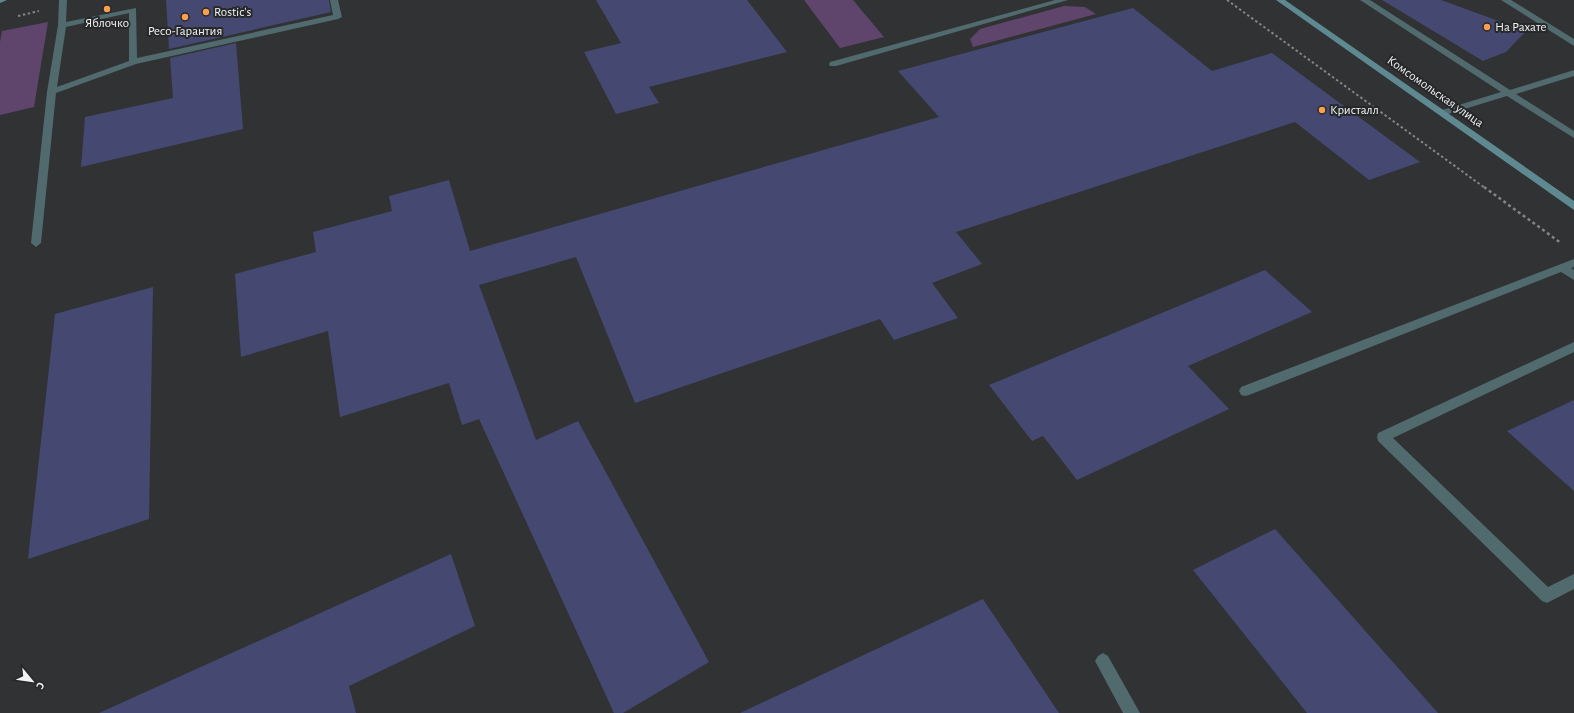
<svg xmlns="http://www.w3.org/2000/svg" width="1574" height="713" font-family="'Alegreya Sans',sans-serif">
	<style>
		.green { fill: #5f456c }
		.building { fill: #454972 }
		.lines { fill: none; stroke-linecap: round; stroke-linejoin: round }
		.path-far1 { stroke: #838586; stroke-width: 2; stroke-dasharray: 2.5 2.5; stroke-linecap: butt }
		.path { stroke: #838586; stroke-width: 2.5; stroke-dasharray: 3 3; stroke-linecap: butt }
		.lane { fill: #506a6e; fill-rule: evenodd }
		.secondary { fill: #5f8990; fill-rule: evenodd }
		.poi-dot { fill: #fa9f4f; stroke: #26282a; stroke-width: 1.5 }
		.labels { text-anchor: middle; dominant-baseline: central; stroke-width: 4; stroke-linejoin: round; paint-order: stroke }
		.far-poi-label { font-size: 13px; fill: #f1f2f3; stroke: #26282a; text-anchor: start }
		.far-street-label { font-size: 13px; fill: #f1f2f3; stroke: #26282a }
	</style>
	<rect width="100%" height="100%" fill="#303234"/>
	<!-- green -->
	<path class="green" d="M804,0H853L884,37L840,48Z
		M1064,6L1085,7L1096,14L973,47L970,39L980,29Z
		M48,22L34,107L0,115V42L2,31Z"/>
	<!-- building -->
	<path class="building" d="M166,0H329L331,12L169,49Z
		M596,0H747L787,52L649,87L659,103L616,114L584,52L621,43Z
		M1382,0H1441L1526,31L1506,52L1483,61Z
		M1133,8L1212,71L1272,53L1420,162L1369,180L1295,122L956,232L982,264L932,283L958,318L894,340L880,319L635,403L576,257L479,285L536,440L578,421L709,662L623,713H614L479,419L462,425L449,383L340,417L328,331L241,357L235,274L316,252L313,232L392,211L389,196L449,180L470,251L939,117L898,71Z
		M236,43L243,129L81,167L85,117L173,98L170,58Z
		M1265,270L1312,312L1188,366L1229,409L1077,480L1043,436L1032,441L989,385Z
		M153,287L149,519L28,559L55,314Z
		M1574,400V491L1507,431Z
		M1275,529L1438,713H1307L1193,570Z
		M451,554L475,626L349,686L356,713H99Z
		M983,599L1059,713H740Z"/>
	<g class="lines">
		<!-- path-far1 -->
		<path class="path-far1" d="M1227,0L1485,188
			M18,16L39,11"/>
		<!-- path -->
		<path class="path" d="M1484,187L1561,243"/>
		<!-- lane -->
		<path class="lane" d="M59,0H67L66,22L136,8L137,58L333,15L330,0H338L342,17L338,19L136,64L56,93L41,243L36,247L31,243L47,92L58,25ZM129,13V61L57,87L66,27Z
			M1055,0H1068L836,66H830L829,64L830,62Z
			M1360,0H1370L1510,90L1574,70V76L1516,94L1574,131V138L1507,96L1445,115H1439V111L1501,92Z
			M1501,0H1511L1574,39V46Z
			M1574,259V267L1571,268L1574,270V280L1561,272L1249,395L1245,396L1241,395L1239,391L1241,387Z
			M1574,342V352L1393,438L1548,587L1574,574V589L1547,603L1542,601L1378,441L1377,437L1378,433Z
			M1103,653L1108,656L1140,713H1123L1095,661L1098,656Z"/>
		<!-- secondary -->
		<path class="secondary" d="M0,0H7L0,3Z
			M1276,0H1285L1574,201V210Z"/>
	</g>
	<!-- markers -->
	<g class="poi-dot">
		<circle cx="107" cy="9" r="4"/>
		<circle cx="206" cy="12" r="4"/>
		<circle cx="185" cy="17" r="4"/>
		<circle cx="1487" cy="27" r="4"/>
		<circle cx="1322" cy="110" r="4"/>
	</g>
	<g class="labels">
		<!-- far-poi labels -->
		<g class="far-poi-label">
			<text x="214" y="12">Rostic's</text>
			<text x="107" y="23" text-anchor="middle">Яблочко</text>
			<text x="1495" y="27">На Рахате</text>
			<text x="185" y="31" text-anchor="middle">Ресо-Гарантия</text>
			<text x="1330" y="110">Кристалл</text>
		</g>
		<!-- far-street labels -->
		<g class="far-street-label">
			<text transform="translate(1435 92) rotate(35)">Комсомольская улица</text>
		</g>
	</g>
	<!-- north arrow -->
	<g transform="translate(32 681) rotate(119)" stroke="#26282a" stroke-width="3" paint-order="stroke">
	<path d="M0-3L7 15L0 10L-7 15Z" fill="#f1f2f3"/>
	<text y="-6" font-size="11" font-weight="bold" text-anchor="middle" fill="#f1f2f3">С</text>
	</g>
</svg>
